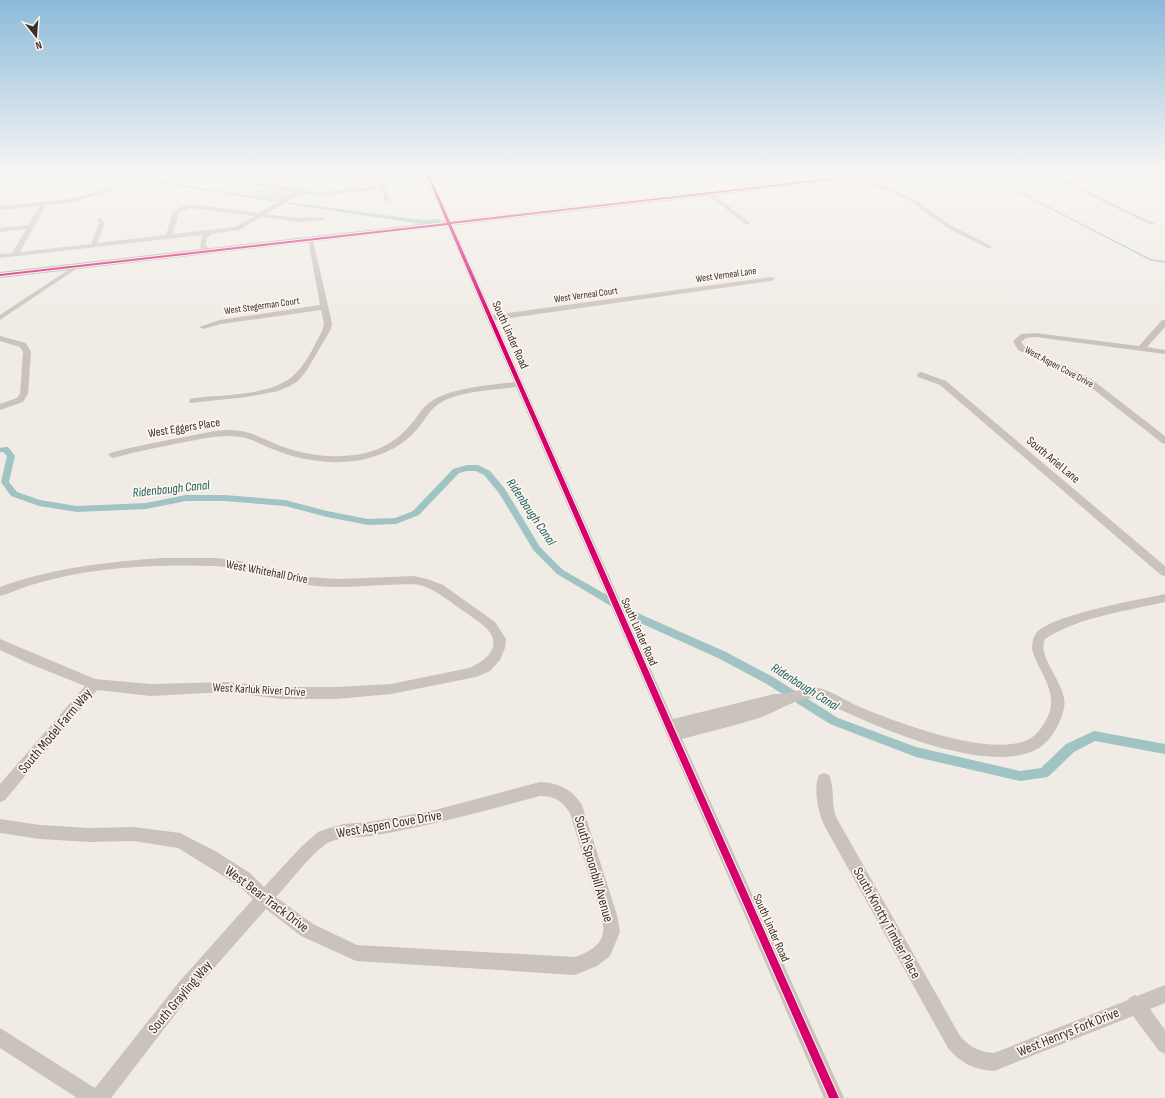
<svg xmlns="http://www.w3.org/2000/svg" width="1165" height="1098" font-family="'Sofia Sans Condensed',sans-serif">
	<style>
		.green { fill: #d2d7be }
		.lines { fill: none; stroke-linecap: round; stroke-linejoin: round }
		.stream { stroke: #9fc4c3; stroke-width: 1.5 }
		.canal { fill: #9fc4c3; fill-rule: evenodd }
		.minor { fill: #cac3bd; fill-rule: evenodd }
		.major { fill: #afa7a2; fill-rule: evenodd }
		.cycleway-casing { stroke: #fcf5ed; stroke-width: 2 }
		.cycleway { fill: #d6006c; fill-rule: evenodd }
		.labels { text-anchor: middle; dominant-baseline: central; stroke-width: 3.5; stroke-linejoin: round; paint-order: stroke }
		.far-street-label { font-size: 10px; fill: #3c2f2a; stroke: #fcf5ed }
		.street-label { font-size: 12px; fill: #3c2f2a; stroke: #fcf5ed }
		.water-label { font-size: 13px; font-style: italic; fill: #1c5e61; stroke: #fcf5ed }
		.near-street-label { font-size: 14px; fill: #3c2f2a; stroke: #fcf5ed }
	</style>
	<rect width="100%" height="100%" fill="#f0ebe5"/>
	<!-- green -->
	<path class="green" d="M263,188L289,192L292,193L280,201L248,196Z"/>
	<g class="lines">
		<!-- stream -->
		<path class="stream" d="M982,173L1151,260L1165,262
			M875,178L910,173"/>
		<!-- canal -->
		<path class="canal" d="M131,173L143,178L278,201L276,202L142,180L123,173Z
			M287,202L421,220L438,219L441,221L438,223L421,224L289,204L287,203Z
			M5,447H8L15,456L9,482L17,492L40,500L77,506L146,503L186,495H224L285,500L327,511L368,519L395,518L413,511L453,469L467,465H478L490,471L505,489L540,547L563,570L642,615L726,652L773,677L838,718L916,747L1020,771L1041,768L1066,744L1094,731L1165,744V754L1095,741L1074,752L1048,777L1020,781L916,757L830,724L765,683L718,658L636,621L557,574L534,551L499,493L484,475L476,471H467L459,473L419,515L396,524L368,525L327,517L285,506L224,501H186L146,509L77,512L39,506L11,496L1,482L7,456L3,452H0V448Z"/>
		<!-- minor -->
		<path class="minor" d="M42,173H67L0,181V177Z
			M189,173H203L241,180L256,173H266L247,182L321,192L380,186L376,173H382L390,201L385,202L381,189L321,196L301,193L266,214L299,218L323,217L325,218V220L299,222L261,217L239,230L211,234L210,236L207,237L206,246L209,248L206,250L200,248L202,235L0,258V254L12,253L26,229L0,232V228L28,225L39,206L0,210V206L69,199L112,188L115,190L69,203L46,205L20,252L91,244L99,223L97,220L100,218L105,223L97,243L166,235L173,211L189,204L259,213L295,192ZM190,208L254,216L235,227L173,234L179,212Z
			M424,173H430L493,315L771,277L775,279L771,281L495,320L673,719L774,694C779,694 784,694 789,693C799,691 808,685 819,688C834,692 846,701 860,707C898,723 986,756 1025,741C1031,739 1037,734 1041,728C1047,720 1052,710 1051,700C1051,684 1036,665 1032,649C1032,643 1033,637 1037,632C1056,614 1137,600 1165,594V602C1127,611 1078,617 1045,639C1036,659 1069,685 1064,708C1061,722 1052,740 1039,748C994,775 894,734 850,714C840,710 830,704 820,699C799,694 778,712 759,718C733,726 707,732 682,739L844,1098H824L516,387C493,390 460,391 440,403C430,409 425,420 418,428C404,446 383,455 361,460C332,465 302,461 275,450C264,446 253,439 241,437C224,434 206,438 190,441C164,446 139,451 113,458L108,455L110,453C136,446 163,441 190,436C206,433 224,428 241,431C254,433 265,440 278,445C304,455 333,459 361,454C381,450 400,439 412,423C418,416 423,406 432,401C450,388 492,385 514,382Z
			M1043,173H1050L1156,224L1151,225Z
			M1159,173H1165V177Z
			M857,176H861L914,199L950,225L993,247L988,248L946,227L910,201L857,178Z
			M708,193H712L749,222V224H745L708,195Z
			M308,239L313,240L332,323L331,329L307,370L298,381L290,386L278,391L247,397L190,403L189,401L190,399L193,398C222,395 275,396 296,373C308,361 315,344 323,329L324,323L321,310L221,324L203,329L199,327L220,320L320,305Z
			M74,266L79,267L0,320V315Z
			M1162,320H1165V327L1147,347L1165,350V354L1035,337L1026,338L1021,342L1024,346L1090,378L1165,436V444L1162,443L1084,382L1018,350L1013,341L1021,334L1035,333L1139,346Z
			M0,336L26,343L31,352L28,394L23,402L0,410V404L17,398L20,394L23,352L20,347L0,341Z
			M921,372L946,381L1165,566V576L1161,575L940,385L918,377L917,375L918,373Z
			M162,558H215L235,560L309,577L339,579L414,576L427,579L443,585L495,622L506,639L505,648L500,660L490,671L476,677L391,694L336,699H282L227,692L151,696L97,690L5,800L0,802V784L85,686L30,664L0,650V639L95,679L151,684L227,682L282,687H336L391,684L469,668C486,661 504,646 486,628C479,621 470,616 462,610C450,602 438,591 423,586C412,583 399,585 387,585C361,586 335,589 309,585C277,580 247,567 214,566C154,564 89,567 31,585C21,588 11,593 0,596V587C52,568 106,562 162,558Z
			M824,773L829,775C835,788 831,804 836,817L960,1036C970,1047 979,1052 994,1053L1128,1000L1129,998L1135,995L1137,996L1165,985V1003L1150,1009L1165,1030V1054L1159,1051L1133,1016L994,1071C975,1070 960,1063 948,1048L824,825C818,811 813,789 819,775Z
			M540,782C559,783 572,789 582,805L617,915L620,932L610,956L597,966L575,975L356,961L301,936L266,909L191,994L111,1098H77L0,1048V1028L95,1088L179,982L253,899L238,885L178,848L134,841L89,842L40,839L0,833V819L40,825L89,828L134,827L180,833L217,852L250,873L264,887L301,847L318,832L323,830L343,824L369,822L431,811ZM540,796C555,796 562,801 570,813L601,915C602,920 604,926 603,931C603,945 587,953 575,957L357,945L313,924L276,897C292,880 307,858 326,844C338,836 357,838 371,836C428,827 484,811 540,796Z"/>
		<!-- major -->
		<path class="major" d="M866,173H891L888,175L0,278V272Z"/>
		<!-- cycleway casing -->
		<g class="cycleway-casing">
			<path id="cycleway" d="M426,173H429L450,222L876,173H889L451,224L673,726L839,1098H829L665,726L448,225L0,276V274L447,223Z"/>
		</g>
		<!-- cycleway -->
		<use href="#cycleway" class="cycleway"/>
	</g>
	<!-- sky -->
	<linearGradient id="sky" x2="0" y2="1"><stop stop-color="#8bbad9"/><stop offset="0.53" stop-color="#f8f6f3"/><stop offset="1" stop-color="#f8f6f3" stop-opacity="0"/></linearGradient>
	<rect width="1165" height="327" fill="url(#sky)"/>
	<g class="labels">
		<!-- far-street labels -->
		<g class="far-street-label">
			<text transform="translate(726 275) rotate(-8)">West Verneal Lane</text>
			<text transform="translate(586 295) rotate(-8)">West Verneal Court</text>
			<text transform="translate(262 306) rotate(-8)">West Stegerman Court</text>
			<text transform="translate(1059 367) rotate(28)">West Aspen Cove Drive</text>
		</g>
		<!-- street labels -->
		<g class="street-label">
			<text transform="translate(510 335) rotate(66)">South Linder Road</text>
			<text transform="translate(184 428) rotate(-9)">West Eggers Place</text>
			<text transform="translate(1053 460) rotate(40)">South Ariel Lane</text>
			<text transform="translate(267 572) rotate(11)">West Whitehall Drive</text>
			<text transform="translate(639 632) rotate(66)">South Linder Road</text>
			<text transform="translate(259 690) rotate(3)">West Karluk River Drive</text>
			<text transform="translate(771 928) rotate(66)">South Linder Road</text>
		</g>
		<!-- water labels -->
		<g class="water-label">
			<text transform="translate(171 489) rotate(-6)">Ridenbaugh Canal</text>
			<text transform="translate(531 512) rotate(56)">Ridenbaugh Canal</text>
			<text transform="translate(805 687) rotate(32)">Ridenbaugh Canal</text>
		</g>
		<!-- near-street labels -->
		<g class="near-street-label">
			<text transform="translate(55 731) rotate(-50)">South Model Farm Way</text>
			<text transform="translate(389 824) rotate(-10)">West Aspen Cove Drive</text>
			<text transform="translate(594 869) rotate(74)">South Spoonbill Avenue</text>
			<text transform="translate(267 899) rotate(37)">West Bear Track Drive</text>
			<text transform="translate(887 923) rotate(61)">South Knotty Timber Place</text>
			<text transform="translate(180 997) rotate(-50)">South Grayling Way</text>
			<text transform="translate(1068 1032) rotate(-22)">West Henrys Fork Drive</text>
		</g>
	</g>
	<!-- north arrow -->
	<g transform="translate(36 36) rotate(163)" stroke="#fcf5ed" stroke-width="3" paint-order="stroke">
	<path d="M0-3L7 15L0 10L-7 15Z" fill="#3c2f2a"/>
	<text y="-6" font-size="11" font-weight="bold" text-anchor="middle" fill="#3c2f2a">N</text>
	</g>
</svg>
